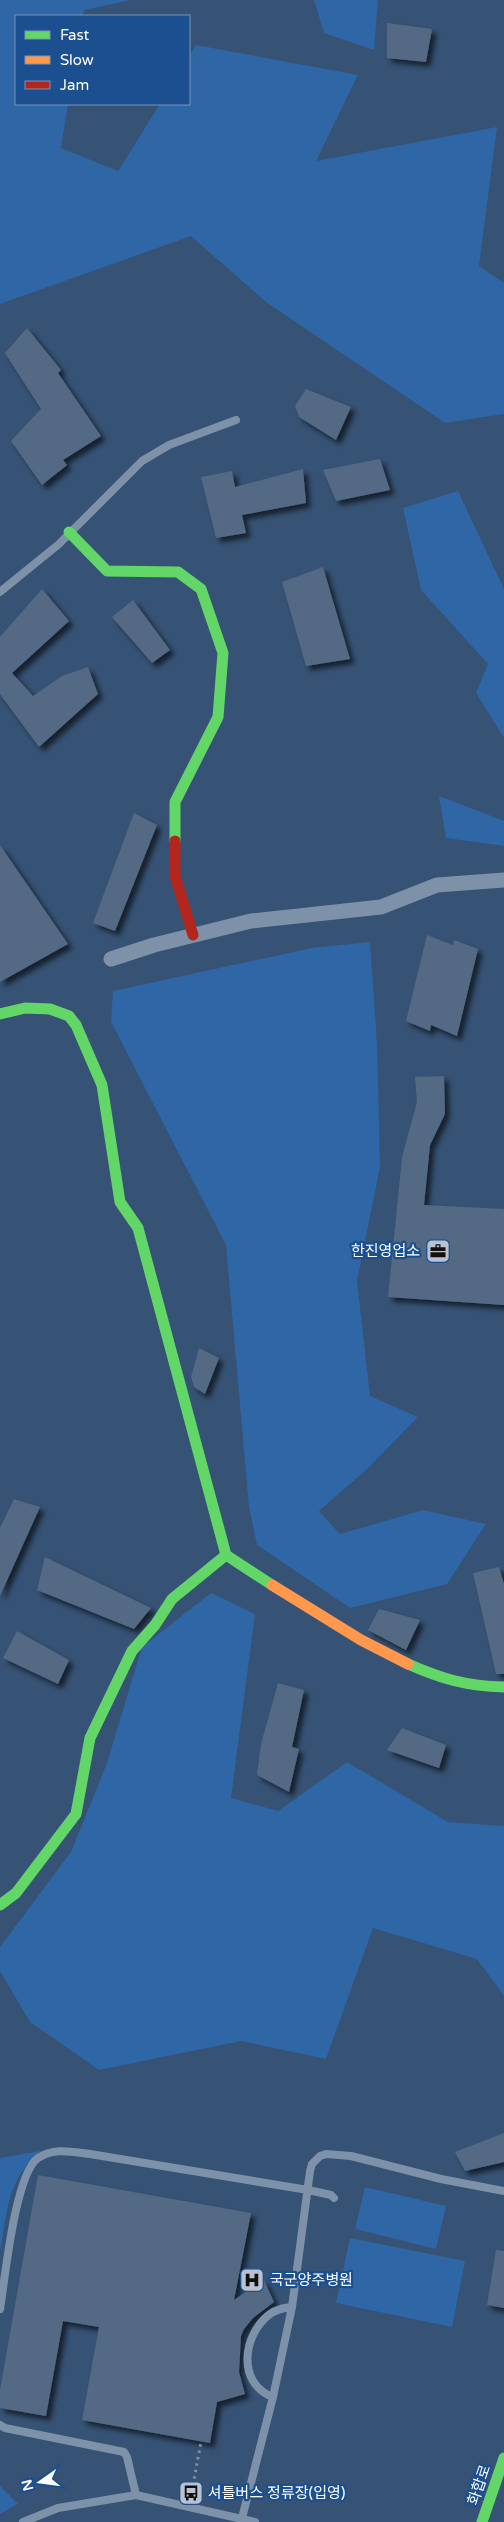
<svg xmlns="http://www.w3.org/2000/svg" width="504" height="2522" font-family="'Varela Round','Noto Sans KR',sans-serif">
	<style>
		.green { fill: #2f66a5 }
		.building { fill: #526984; filter: url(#shadow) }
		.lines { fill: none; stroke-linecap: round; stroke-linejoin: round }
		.path { stroke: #7d92a8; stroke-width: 3; stroke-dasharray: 2.5 4; stroke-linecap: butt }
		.lane { stroke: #7d92a8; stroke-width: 8 }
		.street { stroke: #7d92a8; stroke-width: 15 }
		.fast { stroke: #63d668; stroke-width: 11 }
		.slow { stroke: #ff974d; stroke-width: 11 }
		.jam { stroke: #b3261e; stroke-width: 11 }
		.labels { text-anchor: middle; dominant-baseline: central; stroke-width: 4.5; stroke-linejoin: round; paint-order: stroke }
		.poi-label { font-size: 15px; fill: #fff; stroke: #1b4f8f; text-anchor: start }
		.street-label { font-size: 15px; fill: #fff; stroke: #1b4f8f }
	</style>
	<defs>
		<filter id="shadow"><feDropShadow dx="4.5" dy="4.5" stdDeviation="2.5" flood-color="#0009"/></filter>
	</defs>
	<rect width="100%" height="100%" fill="#365274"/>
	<!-- green -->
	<path class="green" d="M0,0H131L84,10L83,16H16V104H68L61,148L118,171L160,104H189V56L196,45L358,75L316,161L497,127L479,266L504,283V414L445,423L266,302L191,236L0,304Z
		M314,0H378L374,50L324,33Z
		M458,491L504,589V738L476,693L488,664L421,590L403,508Z
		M439,796L504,821V846L446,838Z
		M370,942L377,1043L380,1167L357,1281L370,1396L418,1417L366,1470L319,1511L340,1534L423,1510L486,1524L447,1584L350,1608L257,1545L249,1507L226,1245L111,1022L113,991L312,948Z
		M211,1593L255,1614L231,1798L278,1811L347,1762L448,1822L504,1826V1996L477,1959L373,1928L326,2059L241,2041L99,2070L30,2022L0,1971V1947L71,1852L107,1763L142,1647Z
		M40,2151C6,2183 8,2209 0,2252V2158Z
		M365,2187L446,2206L436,2249L355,2229Z
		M350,2238L465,2261L452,2327L336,2303Z
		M0,2486L18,2504L0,2514Z"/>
	<!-- building -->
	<path class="building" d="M387,23L432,29L426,62L387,58Z
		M27,328L61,370L58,373L101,436L63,460L67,465L42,485L11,441L41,409L5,353Z
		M306,389L351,407L336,440L299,417L295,406Z
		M380,459L390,490L336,501L323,470Z
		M303,469L306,503L242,515L246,533L216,538L201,477L232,471L235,487Z
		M323,567L350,659L306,666L282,582Z
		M42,589L69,621L12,673L33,696L62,676L88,667L98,694L39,747L0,694V637Z
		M133,600L170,650L152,663L112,617Z
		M134,813L157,825L115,931L93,923Z
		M0,845L68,944L0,982Z
		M427,935L453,945L454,940L478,949L457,1036L431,1025L430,1031L406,1021Z
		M444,1076L445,1114L430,1145L424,1205L504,1209V1305L388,1297L402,1157L417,1102L415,1077Z
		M199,1348L219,1358L205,1394L194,1387L191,1377Z
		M14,1499L40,1507L0,1596V1528Z
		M45,1557L151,1608L134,1629L37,1590Z
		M499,1567L504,1584V1674H496L473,1573Z
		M379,1609L420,1620L406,1650L368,1630Z
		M17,1631L69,1660L58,1684L3,1658Z
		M278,1683L304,1690L292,1747L299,1749L289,1792L257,1775L261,1744Z
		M402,1728L446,1745L439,1768L387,1750Z
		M504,2133V2162L465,2171L455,2152Z
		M38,2175L251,2213L234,2300L264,2280L274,2302L253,2318L244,2329L241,2336L239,2372L245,2394L217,2402L210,2443L82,2420L99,2327L63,2321L46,2416L0,2408V2390Z
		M496,2250L504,2251V2308L487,2305Z"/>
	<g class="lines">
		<!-- path -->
		<path class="path" d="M193,2485L201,2442"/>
		<!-- lane -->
		<path class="lane" d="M0,592L59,544L142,461L169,445L236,420
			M0,2309C5,2279 15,2174 38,2158C54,2147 73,2152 90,2154L308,2190L331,2195L334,2198
			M273,2397C236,2383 243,2334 270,2314C276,2309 284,2308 292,2307
			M0,2425L5,2428L124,2452L127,2457L136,2495
			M23,2522L58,2508L136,2495L255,2522
			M241,2522L273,2397L292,2307L310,2171L312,2164L320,2156L326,2154L351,2156L441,2179L504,2191"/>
		<!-- street -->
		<path class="street" d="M111,959L154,945L251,921L381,907L437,885L504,880"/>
		<!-- fast -->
		<path class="fast" d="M69,532L107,571L178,572L201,589L223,653L218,717L175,802V841
			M0,1014L25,1008L50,1009L69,1016L76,1025L102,1085L120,1202L138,1228L226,1555L272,1585
			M408,1664C442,1679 466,1686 504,1687
			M0,1905L16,1893L76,1814L90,1738L132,1651L155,1625L172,1599L226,1555
			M482,2522L504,2458"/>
		<!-- slow -->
		<path class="slow" d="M272,1585L361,1640L408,1664"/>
		<!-- jam -->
		<path class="jam" d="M175,841V876L193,935"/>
	</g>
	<!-- icons -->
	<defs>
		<g id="office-square" transform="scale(1.25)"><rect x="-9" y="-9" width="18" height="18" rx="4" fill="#b9c2ce" stroke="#1b4f8f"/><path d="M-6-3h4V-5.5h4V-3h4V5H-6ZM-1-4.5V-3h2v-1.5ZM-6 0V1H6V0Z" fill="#111"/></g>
		<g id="hospital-square" transform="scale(1.25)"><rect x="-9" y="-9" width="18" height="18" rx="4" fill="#b9c2ce" stroke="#1b4f8f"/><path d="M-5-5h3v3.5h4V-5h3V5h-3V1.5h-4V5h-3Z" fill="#111"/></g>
		<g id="bus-square" transform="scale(1.25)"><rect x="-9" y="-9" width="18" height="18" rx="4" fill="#b9c2ce" stroke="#1b4f8f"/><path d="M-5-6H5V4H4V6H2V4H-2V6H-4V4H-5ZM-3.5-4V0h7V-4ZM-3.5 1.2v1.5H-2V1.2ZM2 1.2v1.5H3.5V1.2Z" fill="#111"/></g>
	</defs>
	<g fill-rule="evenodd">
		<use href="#office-square" x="438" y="1251"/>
		<use href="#hospital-square" x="252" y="2280"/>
		<use href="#bus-square" x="191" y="2493"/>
	</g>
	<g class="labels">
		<!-- poi labels -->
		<g class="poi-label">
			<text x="420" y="1251" text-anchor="end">한진영업소</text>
			<text x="270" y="2280">국군양주병원</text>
			<text x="208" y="2493">셔틀버스 정류장(입영)</text>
		</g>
		<!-- street labels -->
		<g class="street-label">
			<text transform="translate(479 2485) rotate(-71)">화합로</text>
		</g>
	</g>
	<!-- legend -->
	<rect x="15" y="15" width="175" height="90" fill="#1b4f8f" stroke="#7695bc"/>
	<rect x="25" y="31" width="25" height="8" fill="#63d668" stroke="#7695bc"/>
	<text x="60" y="40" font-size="15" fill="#ffffff">Fast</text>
	<rect x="25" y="56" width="25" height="8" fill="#ff974d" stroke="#7695bc"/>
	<text x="60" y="65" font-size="15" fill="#ffffff">Slow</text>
	<rect x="25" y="81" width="25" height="8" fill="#b3261e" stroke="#7695bc"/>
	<text x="60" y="90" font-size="15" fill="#ffffff">Jam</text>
	<!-- north arrow -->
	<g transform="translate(40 2482) rotate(256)" stroke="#1b4f8f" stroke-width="4" paint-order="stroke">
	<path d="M0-4L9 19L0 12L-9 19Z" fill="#ffffff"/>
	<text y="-8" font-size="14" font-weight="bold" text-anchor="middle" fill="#ffffff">N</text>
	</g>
</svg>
